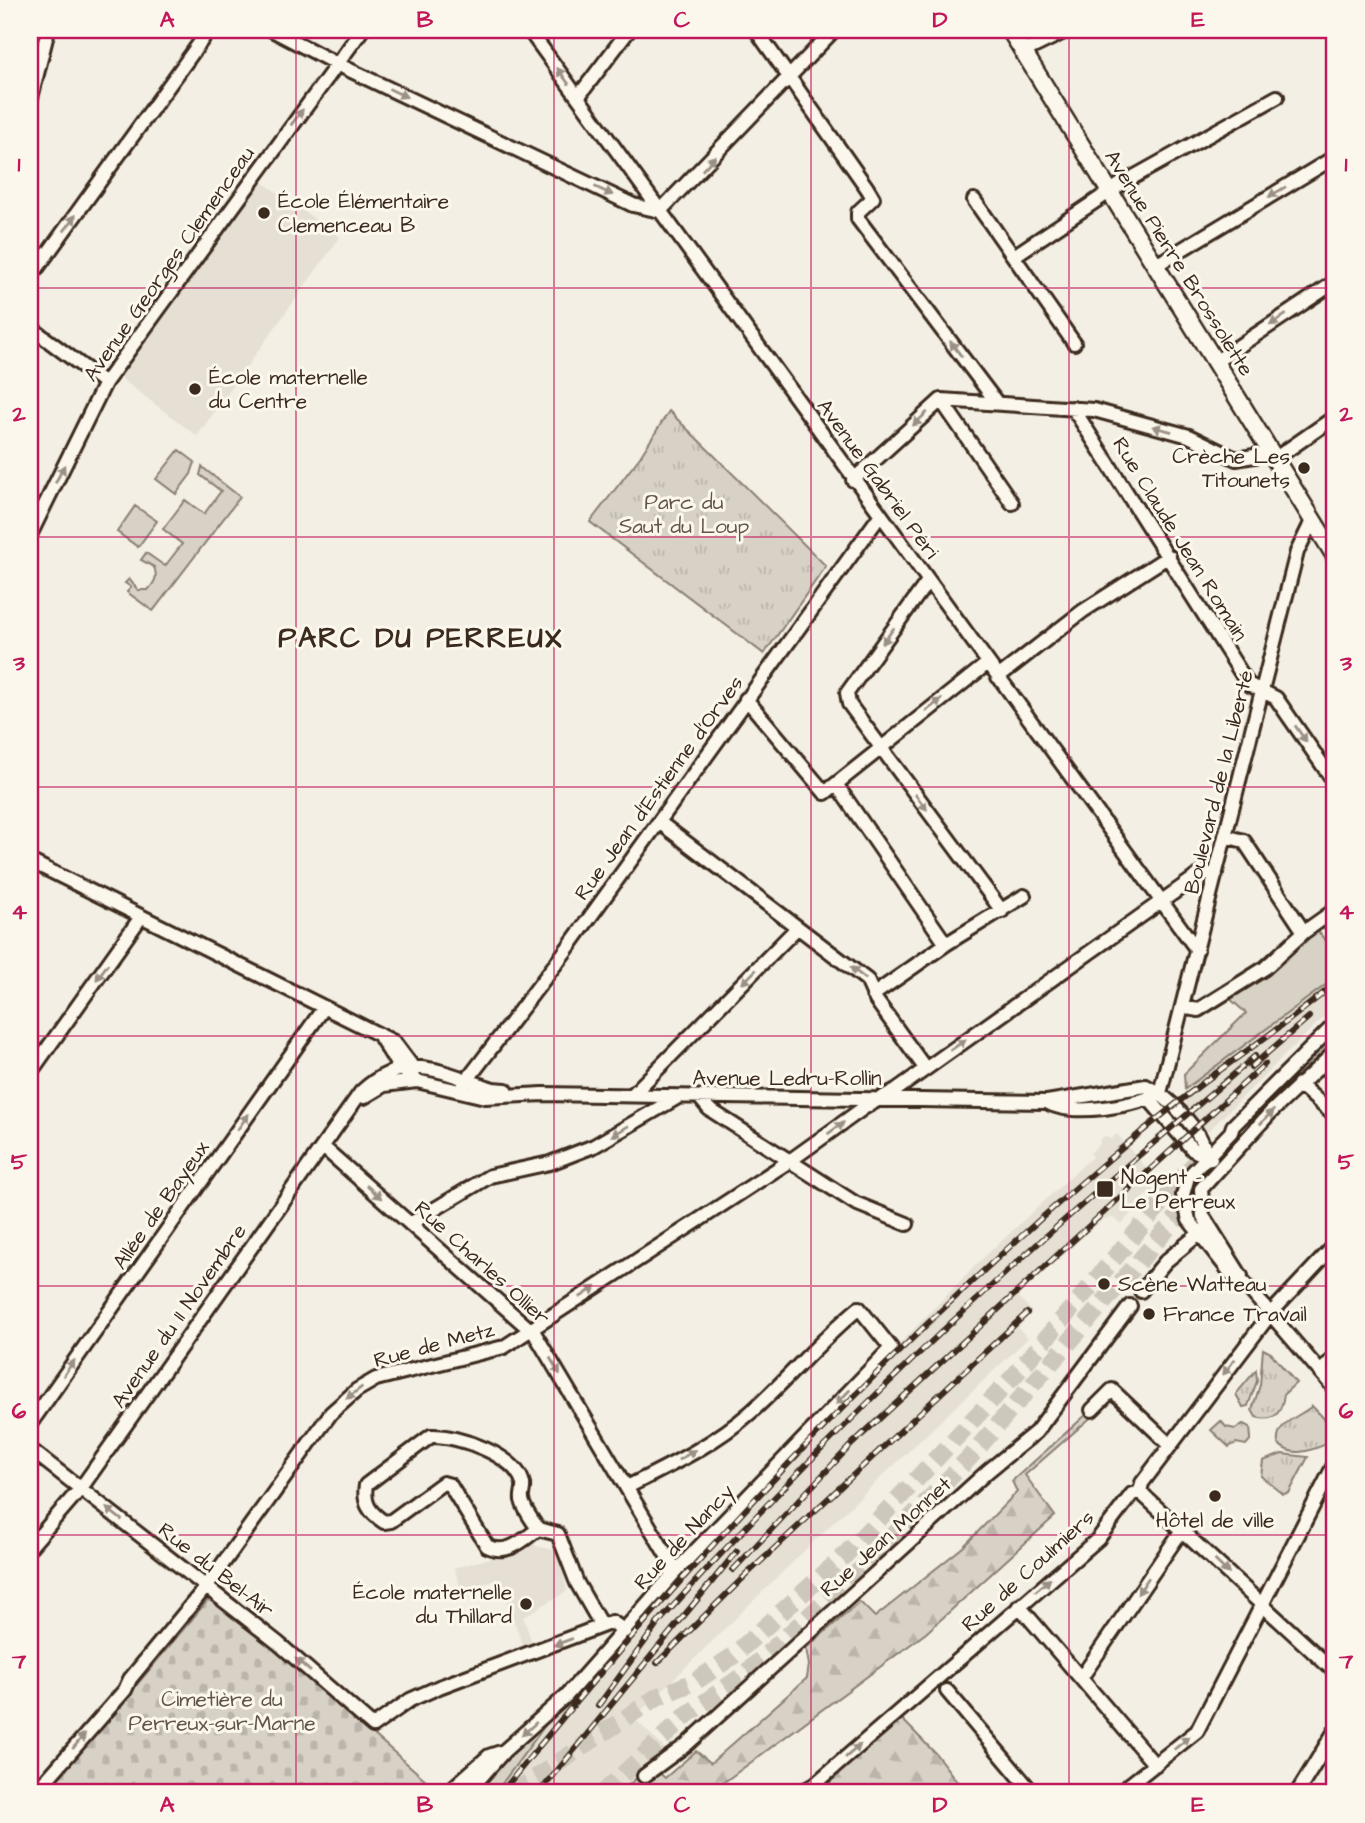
<svg xmlns="http://www.w3.org/2000/svg" width="1365" height="1823" font-family="'Architects Daughter',sans-serif">
	<style>
		.built { fill: #e5dfd4 }
		.green { fill: #d8d1c6; stroke: #8a7e72; stroke-width: 2 }
		.forest { fill: url(#forest-firs); stroke: #8a7e72; stroke-width: 2 }
		.cemetery { fill: url(#cemetery-stones); stroke: #8a7e72; stroke-width: 2 }
		.park { fill: url(#park-tufts); stroke: #8a7e72; stroke-width: 2 }
		.lines { fill: none; stroke-linecap: round; stroke-linejoin: round }
		.highway-tunnel { stroke: #cec8bc; stroke-width: 18; stroke-dasharray: 18 9; stroke-linecap: butt }
		.minor-casing { stroke: #3b2a1e; stroke-width: 18 }
		.major-casing { stroke: #3b2a1e; stroke-width: 21 }
		.minor { stroke: #fbf7ec; stroke-width: 12 }
		.major { stroke: #fbf7ec; stroke-width: 16 }
		.rail-casing { stroke: #3b2a1e; stroke-width: 6 }
		.rail { stroke: #fbf7ec; stroke-width: 3.5; stroke-dasharray: 10; stroke-linecap: butt }
		.oneway { fill: #9b9085 }
		.grid { fill: none; stroke: #c2185b; stroke-width: 2; stroke-opacity: 0.55 }
		.poi-dot { fill: #3b2a1e; stroke: #fbf7ec; stroke-width: 2.5 }
		.labels { text-anchor: middle; dominant-baseline: central; stroke-width: 6; stroke-linejoin: round; paint-order: stroke }
		.poi-label { font-size: 21px; fill: #3b2a1e; stroke: #fbf7ec; text-anchor: start }
		.street-label { font-size: 21px; fill: #3b2a1e; stroke: #fbf7ec }
		.park-label { font-size: 21px; fill: #625448; stroke: #fbf7ec }
		.district-label { font-size: 28px; font-weight: bold; letter-spacing: 2px; fill: #3b2a1e; stroke: #fbf7ec }
		.neatline { fill: none; stroke: #c2185b; stroke-width: 2.5 }
		.grid-label { font-size: 23px; text-anchor: middle; font-weight: bold; fill: #c2185b }
	</style>
	<defs>
		<pattern id="forest-firs" width="22" height="20" patternUnits="userSpaceOnUse" patternTransform="scale(1.75)"><rect width="22" height="20" fill="#d8d1c6"/><path d="M5 1l3.5 6h-7zM16 11l3.5 6h-7z" fill="#bab4aa"/></pattern>
		<pattern id="cemetery-stones" width="16" height="16" patternUnits="userSpaceOnUse" patternTransform="scale(1.75)"><rect width="16" height="16" fill="#d8d1c6"/><path d="M2 7V4a2 2 0 0 1 4 0v3zM10 15v-3a2 2 0 0 1 4 0v3z" fill="#bab4aa"/></pattern>
		<pattern id="park-tufts" width="24" height="20" patternUnits="userSpaceOnUse" patternTransform="scale(1.75)"><rect width="24" height="20" fill="#d8d1c6"/><path d="M3 7l-1-3M5 7V3M7 7l1-3M15 17l-1-3M17 17v-4M19 17l1-3" fill="none" stroke="#bab4aa"/></pattern>
	</defs>
	<rect width="100%" height="100%" fill="#f3efe4"/>
	<filter id="ink" filterUnits="userSpaceOnUse"><feTurbulence type="fractalNoise" baseFrequency=".0143" numOctaves="2"/><feDisplacementMap in="SourceGraphic" scale="14" xChannelSelector="R" yChannelSelector="G"/><feConvolveMatrix kernelMatrix="1 2 1 2 8 2 1 2 1" color-interpolation-filters="sRGB"/></filter>
	<g filter="url(#ink)">
		<!-- built -->
		<path class="built" d="M261,181L340,237L197,436L123,380L121,373Z
			M1335,978V1006L1209,1130H1205L1186,1108L1185,1089Z
			M1117,1134L1157,1181L1152,1187L1154,1194L1145,1196L1122,1224L1113,1218L1103,1219L1018,1296L1032,1312L1018,1328L1028,1338L815,1540L634,1718L665,1749L651,1765L620,1793H495L561,1704L747,1501L982,1259L1093,1156L1090,1153L1100,1144V1140L1104,1136L1111,1139Z
			M532,1540L536,1546L559,1551L567,1591L523,1617L533,1645L524,1648L498,1579L462,1591L454,1568L495,1557Z"/>
		<!-- green -->
		<path class="green" d="M179,450L195,462L191,474L176,494L156,479Z
			M202,467L240,497L153,611L127,592L131,587L125,583L129,579L138,590H148C155,582 158,577 154,567L141,560L146,553L165,566L182,544L163,529L185,500L204,514L221,491L200,475Z
			M135,506L157,521L138,547L117,532Z
			M1316,929L1325,940L1335,937V978L1185,1089L1184,1074L1246,1013L1228,997Z
			M1335,1028V1040L1283,1091Z
			M561,1704L495,1793H489L485,1782Z"/>
		<!-- forest -->
		<path class="forest" d="M1106,1397L1111,1400L1025,1475L1055,1516L926,1633L727,1780L700,1793H620L651,1765L665,1778L696,1751L711,1763L807,1678L809,1665L806,1648L860,1602L875,1617L963,1547L1017,1492L1012,1481Z
			M899,1716L935,1753L966,1793H809Z"/>
		<!-- cemetery -->
		<path class="cemetery" d="M214,1599L267,1641L436,1789V1793H46L207,1601Z"/>
		<!-- park -->
		<path class="park" d="M669,411L826,566L764,654L590,522L640,457Z
			M1263,1349L1271,1353L1296,1383L1284,1394C1282,1411 1276,1423 1256,1417L1252,1410L1260,1385Z
			M1256,1370L1257,1381L1248,1406L1243,1407L1236,1394Z
			M1312,1406L1335,1430L1331,1442C1314,1449 1292,1460 1278,1443C1275,1422 1300,1417 1312,1406Z
			M1221,1421L1226,1427L1235,1429L1243,1424L1250,1427L1251,1439L1246,1445L1236,1443L1229,1447L1211,1430Z
			M1282,1454L1308,1457L1289,1493L1283,1494L1261,1476L1263,1461Z"/>
		<g class="lines">
			<!-- highway-tunnel -->
			<path class="highway-tunnel" d="M513,1793L657,1697L696,1681L733,1656L845,1555L1014,1376L1197,1161
				M603,1793L688,1714L745,1674L861,1569L969,1458L1211,1178"/>
			<!-- minor casing -->
			<g class="minor-casing">
				<path id="minor" d="M272,30L337,64L633,205L660,211
					M529,30L1197,950
					M756,30L867,188L873,198L858,212V219L997,403
					M1023,52L1068,30
					M578,97L629,30
					M30,102L48,30
					M974,200L1074,343
					M660,211L834,30
					M1014,256L1121,184L1277,97
					M1156,265L1335,157
					M30,278L209,30
					M30,327L105,383
					M1215,362L1335,282
					M941,400L1012,503
					M1073,408L1248,684L1276,698L1335,783
					M1276,458L1335,417
					M853,480L941,400L1094,410L1189,436L1236,459L1272,453
					M30,535L105,383L362,30
					M928,581L847,693L849,704L1002,911
					M998,677L1083,611L1169,556
					M746,699L825,793L836,784
					M659,822L867,980L876,1000L925,1068
					M1225,836L1244,841L1304,932
					M30,861L394,1042L412,1066L410,1073
					M946,944L836,784L988,663
					M873,995L946,944L1024,896
					M1182,1007L1198,1010L1265,968L1304,932L1335,910
					M1335,1024L1233,1126L1231,1132L1188,1177L1183,1195L1189,1220L1233,1276L1244,1283L1335,1389
					M381,1038L399,1067L417,1081L485,1097L543,1094L1047,1102L1146,1086C1171,1098 1201,1130 1208,1157
					M30,1073L141,917
					M464,1084L567,949L879,517
					M1299,1084L1335,1116
					M1160,1093L1297,552L1313,519
					M632,1095L797,928
					M364,1097L384,1085L417,1081
					M699,1097L709,1109L855,1203L907,1224
					M1149,1099L1193,1150L1211,1159
					M1047,1102C1070,1117 1138,1106 1160,1093
					M323,1147L535,1334L676,1571
					M410,1224L490,1176L550,1163L594,1146L678,1097
					M1241,1276L1203,1216L1201,1189L1270,1113L1335,1052
					M1141,1291L1166,1261L1205,1229
					M1321,1372L1335,1356
					M1092,1410L1112,1390L1170,1445
					M30,1424L323,1009
					M30,1449L278,1643L373,1726L410,1700L439,1687L612,1622L625,1631
					M1140,1492L1142,1483L1271,1313L1335,1245
					M1140,1492L1335,1672
					M538,1529C522,1541 507,1556 487,1546L450,1485L443,1483L391,1521L384,1522C369,1512 363,1503 366,1485L431,1436C457,1435 517,1455 523,1484C524,1489 521,1495 522,1500C524,1510 533,1521 538,1529L558,1534L577,1583L601,1625
					M30,1547L81,1488L361,1092C406,1050 441,1072 493,1089L506,1090
					M1019,1606L1155,1765
					M1081,1678L1182,1530
					M947,1691L1033,1793
					M644,1776L686,1745L988,1471L1036,1432L1130,1306
					M35,1793L125,1690L130,1679L206,1587L331,1413L357,1390L376,1379L504,1347L791,1160L865,1107L896,1090L1200,874H1216
					M447,1793L489,1756L501,1752
					M467,1793L504,1751L566,1696L676,1571L891,1348L859,1308C820,1340 788,1379 751,1412C715,1444 669,1466 627,1487
					M800,1793L814,1785L1098,1539L1132,1494L1140,1492
					M1119,1793L1197,1731L1335,1463
					M1297,1793L1335,1731"/>
			</g>
			<!-- major casing -->
			<g class="major-casing">
				<path id="major" d="M1010,30L1335,556"/>
			</g>
			<!-- minor -->
			<use href="#minor" class="minor"/>
			<!-- major -->
			<use href="#major" class="major"/>
			<!-- rail casing -->
			<g class="rail-casing">
				<path id="rail" d="M1251,1067L1309,1017
					M733,1570L852,1444L1265,1064
					M657,1624C772,1495 895,1372 1023,1257C1099,1188 1178,1123 1255,1056
					M657,1663L746,1575L1027,1313
					M598,1706L662,1618
					M501,1793C676,1576 867,1369 1078,1186C1119,1150 1161,1115 1204,1082C1248,1049 1294,1019 1335,983
					M539,1793L737,1551"/>
			</g>
			<!-- rail -->
			<use href="#rail" class="rail"/>
		</g>
		<!-- one-way arrows -->
		<defs><path id="oneway-solid" d="M-6-.8H1V-3.2L6.5 0L1 3.2V.8H-6Z" transform="scale(1.75)"/></defs>
		<g class="oneway">
			<use href="#oneway-solid" transform="translate(563 76) rotate(-126)"/>
			<use href="#oneway-solid" transform="translate(398 93) rotate(25)"/>
			<use href="#oneway-solid" transform="translate(297 117) rotate(-53)"/>
			<use href="#oneway-solid" transform="translate(709 163) rotate(-47)"/>
			<use href="#oneway-solid" transform="translate(604 191) rotate(25)"/>
			<use href="#oneway-solid" transform="translate(1277 192) rotate(149)"/>
			<use href="#oneway-solid" transform="translate(70 223) rotate(-54)"/>
			<use href="#oneway-solid" transform="translate(1278 320) rotate(146)"/>
			<use href="#oneway-solid" transform="translate(956 349) rotate(-127)"/>
			<use href="#oneway-solid" transform="translate(920 419) rotate(137)"/>
			<use href="#oneway-solid" transform="translate(1162 429) rotate(-165)"/>
			<use href="#oneway-solid" transform="translate(60 474) rotate(-63)"/>
			<use href="#oneway-solid" transform="translate(888 636) rotate(126)"/>
			<use href="#oneway-solid" transform="translate(934 705) rotate(-38)"/>
			<use href="#oneway-solid" transform="translate(1301 734) rotate(55)"/>
			<use href="#oneway-solid" transform="translate(921 802) rotate(53)"/>
			<use href="#oneway-solid" transform="translate(102 972) rotate(126)"/>
			<use href="#oneway-solid" transform="translate(858 973) rotate(-142)"/>
			<use href="#oneway-solid" transform="translate(749 977) rotate(135)"/>
			<use href="#oneway-solid" transform="translate(958 1045) rotate(-35)"/>
			<use href="#oneway-solid" transform="translate(1267 1117) rotate(-46)"/>
			<use href="#oneway-solid" transform="translate(243 1122) rotate(-55)"/>
			<use href="#oneway-solid" transform="translate(836 1128) rotate(-36)"/>
			<use href="#oneway-solid" transform="translate(620 1131) rotate(149)"/>
			<use href="#oneway-solid" transform="translate(374 1192) rotate(41)"/>
			<use href="#oneway-solid" transform="translate(588 1292) rotate(-34)"/>
			<use href="#oneway-solid" transform="translate(555 1366) rotate(59)"/>
			<use href="#oneway-solid" transform="translate(1229 1367) rotate(127)"/>
			<use href="#oneway-solid" transform="translate(69 1368) rotate(-55)"/>
			<use href="#oneway-solid" transform="translate(354 1393) rotate(143)"/>
			<use href="#oneway-solid" transform="translate(843 1397) rotate(134)"/>
			<use href="#oneway-solid" transform="translate(687 1455) rotate(-30)"/>
			<use href="#oneway-solid" transform="translate(114 1514) rotate(-142)"/>
			<use href="#oneway-solid" transform="translate(1222 1567) rotate(44)"/>
			<use href="#oneway-solid" transform="translate(1043 1585) rotate(-40)"/>
			<use href="#oneway-solid" transform="translate(1143 1586) rotate(124)"/>
			<use href="#oneway-solid" transform="translate(563 1642) rotate(160)"/>
			<use href="#oneway-solid" transform="translate(303 1665) rotate(-139)"/>
			<use href="#oneway-solid" transform="translate(529 1729) rotate(138)"/>
			<use href="#oneway-solid" transform="translate(79 1741) rotate(-51)"/>
			<use href="#oneway-solid" transform="translate(1182 1743) rotate(-39)"/>
			<use href="#oneway-solid" transform="translate(853 1751) rotate(-41)"/>
		</g>
	</g>
	<!-- grid -->
	<path class="grid" d="M296,30V1793M554,30V1793M811,30V1793M1069,30V1793M30,288H1335M30,537H1335M30,787H1335M30,1036H1335M30,1286H1335M30,1535H1335"/>
	<!-- markers -->
	<g class="poi-dot">
		<circle cx="264" cy="213" r="7"/>
		<circle cx="195" cy="389" r="7"/>
		<circle cx="1304" cy="468" r="7"/>
		<rect x="1096" y="1180" width="18" height="18" rx="3.5"/>
		<circle cx="1104" cy="1284" r="7"/>
		<circle cx="1149" cy="1314" r="7"/>
		<circle cx="1215" cy="1496" r="7"/>
		<circle cx="526" cy="1604" r="7"/>
	</g>
	<g class="labels">
		<!-- poi labels -->
		<g class="poi-label">
			<text x="278" y="201">École Élémentaire<tspan x="278" dy="24">Clemenceau B</tspan></text>
			<text x="209" y="377">École maternelle<tspan x="209" dy="24">du Centre</tspan></text>
			<text x="1290" y="456" text-anchor="end">Crèche Les<tspan x="1290" dy="24">Titounets</tspan></text>
			<text x="1121" y="1177">Nogent -<tspan x="1121" dy="24">Le Perreux</tspan></text>
			<text x="1118" y="1284">Scène Watteau</text>
			<text x="1163" y="1314">France Travail</text>
			<text x="1215" y="1520" text-anchor="middle">Hôtel de ville</text>
			<text x="512" y="1592" text-anchor="end">École maternelle<tspan x="512" dy="24">du Thillard</tspan></text>
		</g>
		<!-- street labels -->
		<g class="street-label">
			<text transform="translate(1179 263) rotate(58)">Avenue Pierre Brossolette</text>
			<text transform="translate(169 264) rotate(-55)">Avenue Georges Clemenceau</text>
			<text transform="translate(878 479) rotate(54)">Avenue Gabriel Péri</text>
			<text transform="translate(1180 539) rotate(58)">Rue Claude Jean Romain</text>
			<text transform="translate(1219 782) rotate(-76)">Boulevard de la Liberté</text>
			<text transform="translate(659 788) rotate(-54)">Rue Jean d'Estienne d'Orves</text>
			<text x="787" y="1078">Avenue Ledru-Rollin</text>
			<text transform="translate(161 1205) rotate(-55)">Allée de Bayeux</text>
			<text transform="translate(482 1263) rotate(42)">Rue Charles Ollier</text>
			<text transform="translate(179 1316) rotate(-55)">Avenue du 11 Novembre</text>
			<text transform="translate(434 1345) rotate(-15)">Rue de Metz</text>
			<text transform="translate(684 1537) rotate(-47)">Rue de Nancy</text>
			<text transform="translate(886 1537) rotate(-42)">Rue Jean Monnet</text>
			<text transform="translate(216 1570) rotate(38)">Rue du Bel-Air</text>
			<text transform="translate(1028 1571) rotate(-42)">Rue de Coulmiers</text>
		</g>
		<!-- park labels -->
		<g class="park-label">
			<text x="684" y="502">Parc du<tspan x="684" dy="24">Saut du Loup</tspan></text>
			<text x="222" y="1699">Cimetière du<tspan x="222" dy="24">Perreux-sur-Marne</tspan></text>
		</g>
		<!-- district labels -->
		<g class="district-label">
			<text x="421" y="638">PARC DU PERREUX</text>
		</g>
	</g>
	<!-- margin -->
	<rect width="1365" height="1823" fill="none" stroke="#fbf7ec" stroke-width="77"/>
	<rect x="38" y="38" width="1288" height="1746" class="neatline"/>
	<g class="grid-label">
		<text x="167" y="27">A</text>
		<text x="425" y="27">B</text>
		<text x="682" y="27">C</text>
		<text x="940" y="27">D</text>
		<text x="1198" y="27">E</text>
		<text x="19" y="171">1</text>
		<text x="1346" y="171">1</text>
		<text x="19" y="421">2</text>
		<text x="1346" y="421">2</text>
		<text x="19" y="670">3</text>
		<text x="1346" y="670">3</text>
		<text x="19" y="919">4</text>
		<text x="1346" y="919">4</text>
		<text x="19" y="1169">5</text>
		<text x="1346" y="1169">5</text>
		<text x="19" y="1418">6</text>
		<text x="1346" y="1418">6</text>
		<text x="19" y="1668">7</text>
		<text x="1346" y="1668">7</text>
		<text x="167" y="1812">A</text>
		<text x="425" y="1812">B</text>
		<text x="682" y="1812">C</text>
		<text x="940" y="1812">D</text>
		<text x="1198" y="1812">E</text>
	</g>
</svg>
